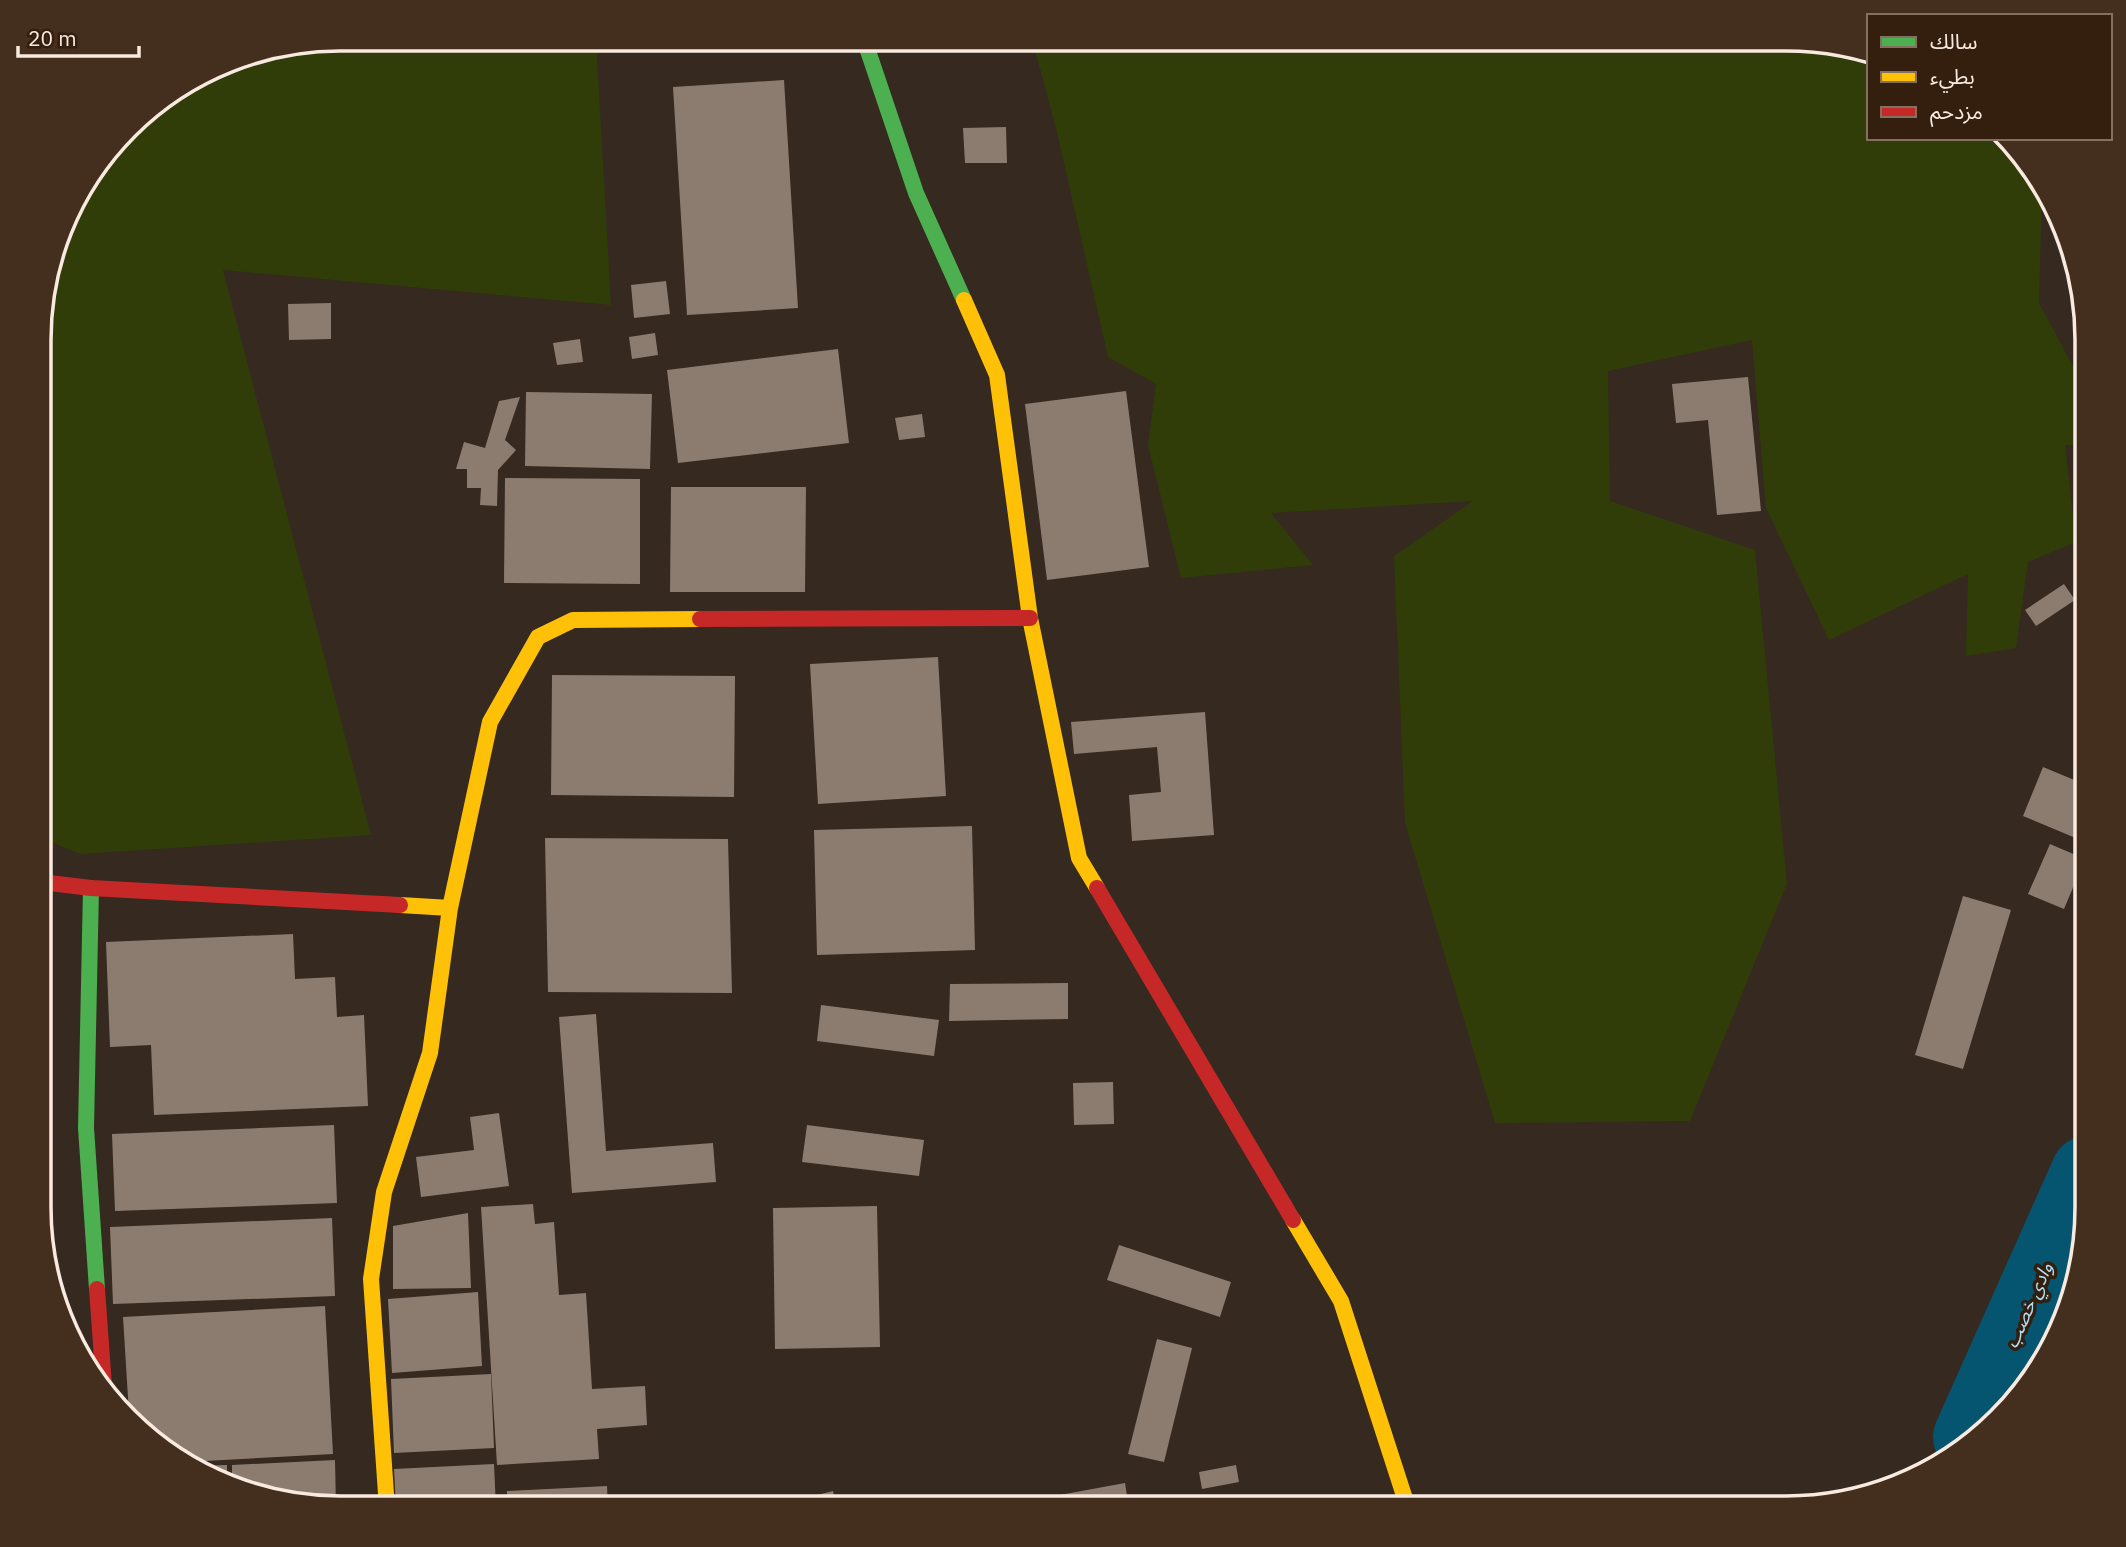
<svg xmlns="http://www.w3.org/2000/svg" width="2126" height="1547" font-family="'IBM Plex Sans','Noto Sans Arabic',sans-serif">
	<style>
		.green { fill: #303d09 }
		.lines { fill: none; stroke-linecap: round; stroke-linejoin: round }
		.river { stroke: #055570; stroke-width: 72 }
		.building { fill: #8c7c70 }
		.fast { stroke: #4caf50; stroke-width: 16 }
		.slow { stroke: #ffc107; stroke-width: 16 }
		.jam { stroke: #c62828; stroke-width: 16 }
		.labels { text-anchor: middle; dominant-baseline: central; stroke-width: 7; stroke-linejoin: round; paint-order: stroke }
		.water-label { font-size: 19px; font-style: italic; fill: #b1ddf3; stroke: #341e0d }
		.rim { fill: none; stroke: #f9eae0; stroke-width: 3.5 }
	</style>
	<rect width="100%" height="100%" fill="#352920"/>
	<!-- green -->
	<path class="green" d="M340,39H596L611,305L223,270L371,835L80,854L41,838V301L70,206L141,114L225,61Z
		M1032,39H1805L1869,54V138H2000L2042,189L2039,303L2087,392V445H2065L2076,542L2028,562L2016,648L1966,656L1968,574L1829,640L1766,508L1752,340L1608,371L1610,501L1755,550L1787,884L1690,1121L1495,1123L1405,823L1394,556L1473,501L1271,513L1313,565L1181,578L1148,445L1156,384L1108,357L1056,128Z"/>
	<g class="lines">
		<!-- river -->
		<path class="river" d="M1969,1437L2087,1172"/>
	</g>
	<!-- building -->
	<path class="building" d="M784,80L798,308L687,315L673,87Z
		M1006,127L1007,163H965L963,128Z
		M666,281L670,314L634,318L631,285Z
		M331,303V339L289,340L288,304Z
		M655,333L658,355L632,359L629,337Z
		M580,339L583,362L557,365L553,343Z
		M838,349L849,443L678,463L667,370Z
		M1748,377L1761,511L1717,515L1708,420L1676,423L1672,384Z
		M1126,391L1149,567L1047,580L1025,404Z
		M526,392L652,394L650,469L525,466Z
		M520,397L505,440L516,450L498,470L497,506L480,505L481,488H467V469H456L464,442L485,448L499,401Z
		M922,414L925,437L899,440L895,418Z
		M505,478L640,479V584L504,583Z
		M671,487H806L805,592H670Z
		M2064,584L2075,600L2036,626L2025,610Z
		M938,657L946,796L818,804L810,664Z
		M552,675L735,676L734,797L551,795Z
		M1205,712L1214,835L1132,841L1129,795L1161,792L1157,747L1074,754L1071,722Z
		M2043,767L2084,784L2075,806L2087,811V819L2078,839L2023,816Z
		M972,826L975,950L817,955L814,830Z
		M545,838L728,839L732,993L548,992Z
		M2050,844L2085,859L2064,909L2028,894Z
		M1963,896L2011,910L1963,1069L1915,1055Z
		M293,934L295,979L335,977L337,1017L364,1015L368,1106L154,1115L151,1045L110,1047L106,942Z
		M1068,983V1019L949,1021L950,984Z
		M821,1005L939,1020L934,1056L817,1041Z
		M596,1014L606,1151L713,1143L716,1182L572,1193L559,1017Z
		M1113,1082L1114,1124L1074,1125L1073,1083Z
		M499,1113L509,1186L421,1197L416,1157L474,1150L470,1117Z
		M334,1125L337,1203L115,1211L112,1134Z
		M807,1125L924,1140L919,1176L802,1162Z
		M533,1204L535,1224L554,1222L559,1295L586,1293L592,1389L645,1386L647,1425L597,1429L599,1459L497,1465L481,1207Z
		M877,1206L880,1347L775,1349L773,1208Z
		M468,1213L471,1288L393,1289V1226Z
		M332,1218L335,1296L113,1304L110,1227Z
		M1119,1245L1231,1282L1220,1317L1107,1280Z
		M478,1292L482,1366L392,1373L388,1299Z
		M325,1306L333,1454L186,1462L156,1446L129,1414L123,1317Z
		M1157,1339L1192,1348L1164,1462L1128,1454Z
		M491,1374L494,1448L394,1453L391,1379Z
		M335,1460L336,1508H321L243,1492L232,1487V1465Z
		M494,1464L496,1508H396L394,1469Z
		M227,1465V1484L193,1466Z
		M1236,1465L1239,1482L1202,1489L1199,1472Z
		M1125,1483L1129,1508H1012L1011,1504Z
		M607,1486L608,1508H507V1491Z
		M833,1491L837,1508H799L797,1500Z"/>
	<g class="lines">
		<!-- fast -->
		<path class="fast" d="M864,39L916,193L964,300
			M91,888L86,1128L97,1289"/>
		<!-- slow -->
		<path class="slow" d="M964,300L997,375L1030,618L1079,858L1097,888
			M400,905L450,908L490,722L538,637L573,620L700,619
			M1293,1220L1341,1301L1408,1508
			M387,1508L371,1279L384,1192L430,1053L450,908"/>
		<!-- jam -->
		<path class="jam" d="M700,619L1030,618
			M41,882L91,888L400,905
			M1097,888L1293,1220
			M97,1289L104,1386"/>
	</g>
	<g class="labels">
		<!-- water labels -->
		<g class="water-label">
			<text transform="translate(2028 1305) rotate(-66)">وادي خصب</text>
		</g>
	</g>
	<!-- crop -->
	<path d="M0 0H2126V1547H0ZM340 51H1786A289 289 0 0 1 2075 340V1207A289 289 0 0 1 1786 1496H340A289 289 0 0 1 51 1207V340A289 289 0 0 1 340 51Z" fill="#442e1e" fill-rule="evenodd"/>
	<path class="rim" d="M340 51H1786A289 289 0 0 1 2075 340V1207A289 289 0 0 1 1786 1496H340A289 289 0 0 1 51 1207V340A289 289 0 0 1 340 51Z"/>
	<!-- legend -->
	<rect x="1867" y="14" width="245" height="126" fill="#341e0d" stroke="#837061" stroke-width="2"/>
	<rect x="1881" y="37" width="35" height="10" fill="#4caf50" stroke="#837061" stroke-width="2"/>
	<text x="1930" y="49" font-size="21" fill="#f9eae0">سالك</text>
	<rect x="1881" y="72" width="35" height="10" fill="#ffc107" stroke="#837061" stroke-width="2"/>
	<text x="1930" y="84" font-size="21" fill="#f9eae0">بطيء</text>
	<rect x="1881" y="107" width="35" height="10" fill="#c62828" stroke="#837061" stroke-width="2"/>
	<text x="1930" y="119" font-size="21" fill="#f9eae0">مزدحم</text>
	<!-- scale -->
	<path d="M18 46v10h121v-10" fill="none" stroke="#f9eae0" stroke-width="3.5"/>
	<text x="28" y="46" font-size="21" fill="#f9eae0" stroke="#341e0d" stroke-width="5" paint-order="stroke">20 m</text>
</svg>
